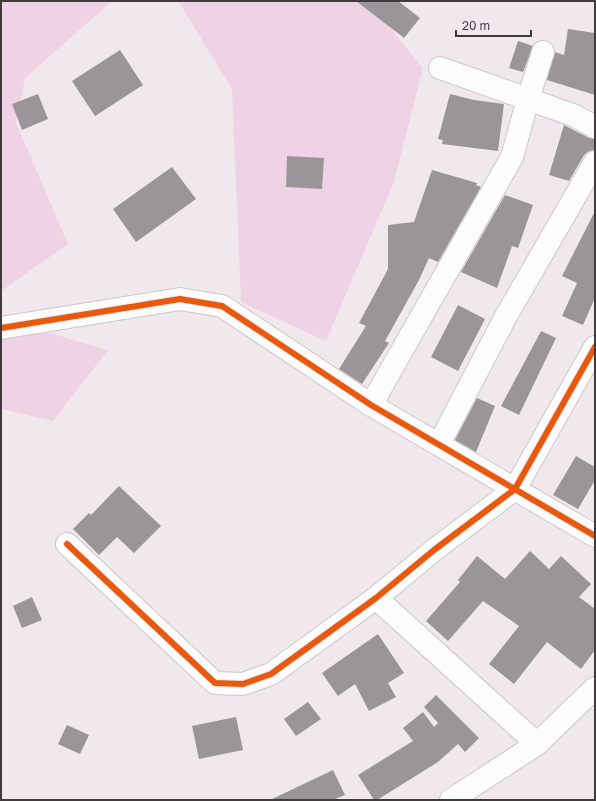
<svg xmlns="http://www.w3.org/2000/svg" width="596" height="801" font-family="'Golos Text',sans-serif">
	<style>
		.green { fill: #f0d2e6 }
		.building { fill: #9a9598 }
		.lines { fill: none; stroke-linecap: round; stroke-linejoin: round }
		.minor-casing { stroke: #ccc6ca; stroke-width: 24 }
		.minor { stroke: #fdfcfc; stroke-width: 22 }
		.cycleway-casing { stroke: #f3e5ee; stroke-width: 8 }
		.cycleway { stroke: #e8590c; stroke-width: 6 }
	</style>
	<rect width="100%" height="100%" fill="#f0e8ed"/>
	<!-- green -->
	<path class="green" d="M1,1H112L25,78L16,123L68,244L1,291Z
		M178,1H368L423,68L394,182L326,341L241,302L232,89Z
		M1,319L108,350L53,421L1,409Z"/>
	<!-- building -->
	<path class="building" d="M356,1H398L420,18L404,38Z
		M568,29L595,33V95L547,80L555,52L564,55Z
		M518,41L533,46L523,72L509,68Z
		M120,50L143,85L95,116L72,81Z
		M38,94L48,119L22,130L12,104Z
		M450,94L474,100L504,104L498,151L442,144L443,140L438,139Z
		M564,125L589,138L595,139V150L589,151L584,155L569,181L549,175Z
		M287,156L324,158L322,189L286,187Z
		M172,167L196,199L136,242L113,209Z
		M432,170L477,183L476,185L481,187L438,262L429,258L419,280L385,341L389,343L362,384L339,369L366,326L359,323L388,269V225L414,222Z
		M505,195L533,205L518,248L512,246L497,288L461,272Z
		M595,211V298L583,325L562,316L577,283L562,276Z
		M458,305L485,319L458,371L431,357Z
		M541,331L556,338L519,415L501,406Z
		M477,398L495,406L476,452L455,440Z
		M576,456L595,467V480L578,509L553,495Z
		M119,486L161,526L134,553L117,537L99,555L73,529L89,513L91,515Z
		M530,551L549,569L561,556L591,584L579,597L595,609V650L581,669L547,642L514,684L489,664L519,626L483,601L448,641L426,621L460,582L458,580L477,556L505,579Z
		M32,597L42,620L22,628L13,606Z
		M378,634L404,673L388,683L396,697L369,711L355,684L338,696L322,673Z
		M436,695L479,738L465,752L458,744L438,762L377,800H374L358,775L413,741L403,728L423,712L434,727L438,723L424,707Z
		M308,702L321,719L296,736L284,719Z
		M236,717L243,750L199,759L192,726Z
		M67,725L89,735L80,754L58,744Z
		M333,770L345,795L333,800H270Z"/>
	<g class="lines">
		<!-- minor casing -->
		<g class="minor-casing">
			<path id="minor" d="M440,68L573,115L595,127
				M1,328L180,299L222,306L371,405L595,536
				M371,405L512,157L528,99L543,52
				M439,444L505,318L595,162
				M67,544L215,683L243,684L271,674L376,598L434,550L515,489L595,347
				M376,598L537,744
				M451,800L537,744L595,688"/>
		</g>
		<!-- minor -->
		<use href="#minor" class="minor"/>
		<!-- cycleway casing -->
		<g class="cycleway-casing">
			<path id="cycleway" d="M1,328L180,299L222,306L371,405L595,536
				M67,544L215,683L243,684L271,674L376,598L434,550L515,489L595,347"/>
		</g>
		<!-- cycleway -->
		<use href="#cycleway" class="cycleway"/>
	</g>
	<!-- border -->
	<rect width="596" height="801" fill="none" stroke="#403b3e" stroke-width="4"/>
	<!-- scale -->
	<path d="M456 30v6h75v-6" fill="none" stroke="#403b3e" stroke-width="2"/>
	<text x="462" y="30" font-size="12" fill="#403b3e" stroke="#f3e5ee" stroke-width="3" paint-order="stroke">20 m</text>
</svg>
